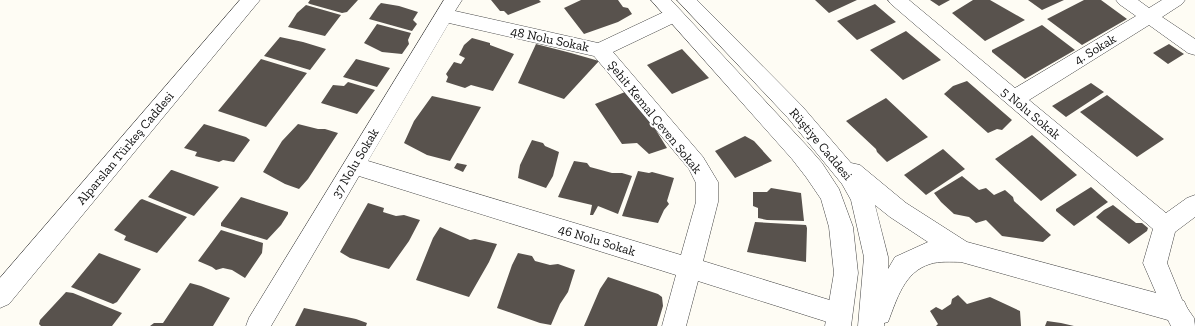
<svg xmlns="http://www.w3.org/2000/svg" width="1195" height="326" font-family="'Zilla Slab',serif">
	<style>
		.building { fill: #58524d }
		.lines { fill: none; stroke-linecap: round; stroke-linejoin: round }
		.minor-casing { stroke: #434343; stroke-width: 1 }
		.tertiary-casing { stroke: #434343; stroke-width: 1 }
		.minor { fill: #fff; fill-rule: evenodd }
		.tertiary { fill: #fff; fill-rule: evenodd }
		.labels { text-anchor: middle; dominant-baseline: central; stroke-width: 4; stroke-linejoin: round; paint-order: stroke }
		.street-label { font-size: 13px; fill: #101010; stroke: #fff }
	</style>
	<rect width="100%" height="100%" fill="#fefcf4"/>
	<!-- building -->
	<path class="building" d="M310,0H358L347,12L342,13L310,4L308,3Z
		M491,0H539L541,2L508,15L504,11H500Z
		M581,0H618L623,7L628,8L632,14L618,22L584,34L564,8Z
		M815,0H857L829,13Z
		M930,0H950L939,6Z
		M973,0H990L1025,20L985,41L952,13Z
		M1028,0H1064L1042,10Z
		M1084,0H1101L1127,19L1082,45L1047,19Z
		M381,3L399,6L418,12L413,20L417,24L412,31L369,19L378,6Z
		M875,4L896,22L857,40L837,21Z
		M306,5L341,15L325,36L288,27L297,13Z
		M377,24L411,33L408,40L409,44L402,54L382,52L364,43Z
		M1042,25L1075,50L1025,79L992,52V50Z
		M906,31L941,60L903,80L870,50Z
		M280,37L303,42L326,49L310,70L264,56Z
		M472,38L490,43V45L514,54L493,91L471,85L465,88L446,82L448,77L446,74L454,62L461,64L465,58L459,55L464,45Z
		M536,44L571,53L599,61L564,99L518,83Z
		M1169,44L1184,54L1168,64L1153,53Z
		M682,49L709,78L672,94L647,65Z
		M261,59L307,73L266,127L218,111Z
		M356,59L390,68L377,87L343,77Z
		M967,81L1012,120L1002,130L997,129L988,133L944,94L953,86Z
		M348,82L375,90L357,114L321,103L333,85L344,86Z
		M1091,83L1104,92L1066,117L1052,106Z
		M630,90L638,101L667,148L649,154L637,143L622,144L595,104Z
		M1107,95L1164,139L1137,157L1080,112Z
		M432,96L481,107L450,161L427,155L404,143L414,121Z
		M886,98L928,137L887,162L877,152L876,149L846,121Z
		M204,124L246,137L250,140L234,162L223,160L219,162L195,156L197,152L184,148Z
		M298,124L318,129H325L338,133L308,179L299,189L285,184L263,172L282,141Z
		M1032,135L1077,175L1041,201L995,159Z
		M745,136L754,141L772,161L735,178L715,151Z
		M532,140L543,143L545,146L559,152L553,176L546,188L518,178L520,165Z
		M943,149L965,169L926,195L904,175Z
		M574,161L587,163L590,167L612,173H622L632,176L618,214L598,206L593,215H590L592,205L558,197Z
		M457,163L467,165L463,172L454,168Z
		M171,170H172L219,187L194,216L148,197Z
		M638,171L649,173L652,172L674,178L667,201L669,204L664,210L658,223L622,216Z
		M962,176L979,190L986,188L994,195L1005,190L1013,197L1014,201L1051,235L1043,242L1002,236L986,220L976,223L969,217L954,214L941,202L934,193Z
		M1091,187L1108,202L1074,226L1056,211V209Z
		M771,188L801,193L804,221L767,220L758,218V208L753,206V192H767Z
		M241,197L288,212V214L281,225L267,240L221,226V223Z
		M142,199L187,217L157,253L124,240L126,236L114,230L140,200Z
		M368,203L384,208L383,212L396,216L404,215L420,220L409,241L389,269L350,258L340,252Z
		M1113,205L1136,223H1142L1148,228L1147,231L1129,244L1097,218L1096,217L1104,210Z
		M755,222L806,225L807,228L806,262L747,252Z
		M440,227L470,240L475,239L497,244L489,262L469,297L416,280L433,238Z
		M221,230L263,243L262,253L245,278L232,270L223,268L216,270L212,267L198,261Z
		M99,253L141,269L117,302L113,304L71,287Z
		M518,253L532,256L535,261L550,265L558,264L575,270L568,292L560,304L551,325L540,323L497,308L512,265Z
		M608,277L658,294L662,297L663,306L657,326H584L600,289Z
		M190,283L201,286L230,298L213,326H150L154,323H163Z
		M66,292L73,293L122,313L112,326H41L39,324L40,320Z
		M958,295L967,304L990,297L1020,311L1021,326H936L938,324L930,311L936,307L942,310L951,304L952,299Z
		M304,308L356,319L367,323L366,326H295Z
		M1047,321L1061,323L1074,326H1045Z"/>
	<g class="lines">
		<!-- minor casing -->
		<g class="minor-casing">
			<path id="minor" d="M444,0H462L455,11L598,43L668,10L674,9L680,10L683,15L680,20L613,52L703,157L718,182V202L703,261L849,306L852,314L849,322L840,326L698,281L686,326H662L676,275L359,176L271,326H246L249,318ZM449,23L594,56L689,169L696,183V202L681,255L368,161Z
				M888,0H909L1015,88L1136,16L1119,4L1116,0H1138L1149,8L1162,0H1185L1182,4L1162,17L1195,39V55L1188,53L1149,25L1029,100L1166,213L1187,198L1195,195V217L1175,232L1167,263L1183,302L1194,318L1195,326H1171L1167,318L1143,263L1153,229L891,4Z"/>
		</g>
		<!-- tertiary casing -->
		<g class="tertiary-casing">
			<path id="tertiary" d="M240,0H260L9,304L0,308V278Z
				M651,0H671L808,147L822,163L839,189L853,227L858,273L851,326H825L834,273L829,227L821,199L806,177L792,159Z
				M677,0H697L802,106L851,163L860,165L906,203L967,242L1175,298L1184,301L1188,310L1184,319L1175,322L961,262C951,262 939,261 930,264C904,272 897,299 888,322L884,323V326H858L864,257L851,200L842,184L788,118ZM875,205L890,217L928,242L895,257L888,269V257Z"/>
		</g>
		<!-- minor -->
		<use href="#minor" class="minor"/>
		<!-- tertiary -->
		<use href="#tertiary" class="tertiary"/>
	</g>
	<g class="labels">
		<!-- street labels -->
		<g class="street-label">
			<text transform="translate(550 39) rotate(12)">48 Nolu Sokak</text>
			<text transform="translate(1095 49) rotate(-31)">4. Sokak</text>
			<text transform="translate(1031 113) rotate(40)">5 Nolu Sokak</text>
			<text transform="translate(655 117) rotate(51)">Şehit Kemal Çeven Sokak</text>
			<text transform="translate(821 144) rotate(50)">Rüştiye Caddesi</text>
			<text transform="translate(125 148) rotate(-50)">Alparslan Türkeş Caddesi</text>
			<text transform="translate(355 163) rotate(-59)">37 Nolu Sokak</text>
			<text transform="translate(597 240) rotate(17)">46 Nolu Sokak</text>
		</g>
	</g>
</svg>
